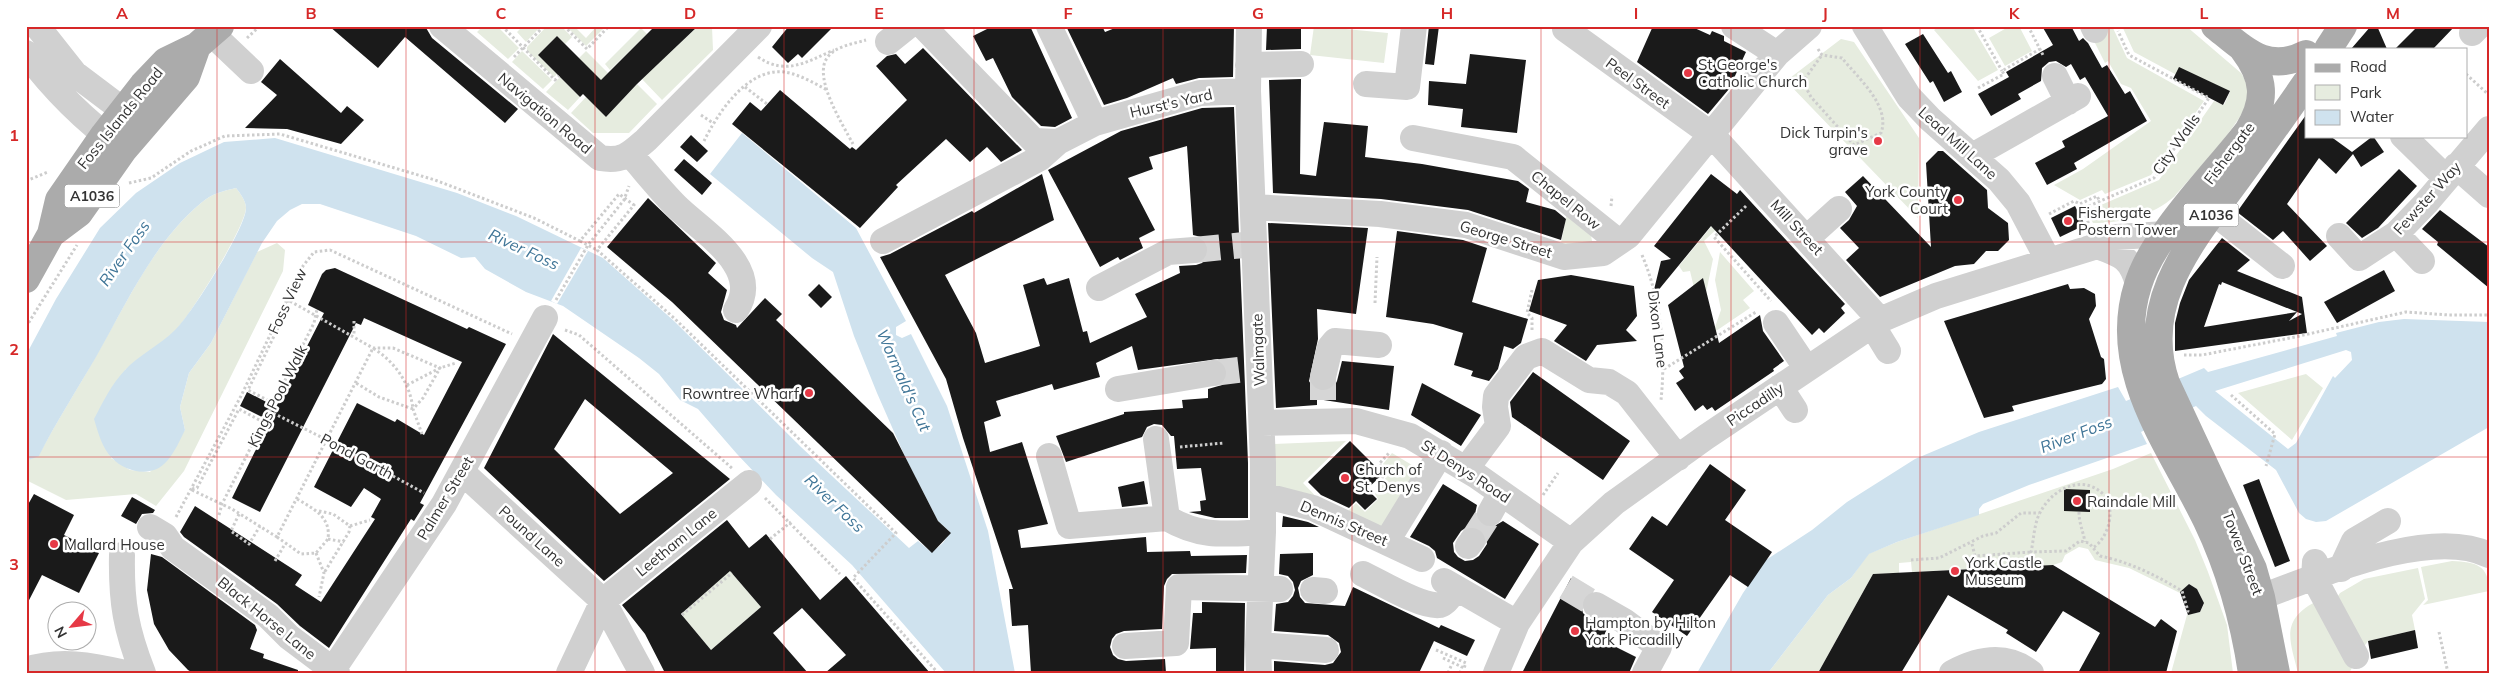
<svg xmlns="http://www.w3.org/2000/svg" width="2515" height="699" font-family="Mulish,sans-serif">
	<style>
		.green { fill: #e6ecdf }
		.water { fill: #cfe2ee; fill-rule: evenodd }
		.pier { fill: #fff }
		.building { fill: #1a1a1a; fill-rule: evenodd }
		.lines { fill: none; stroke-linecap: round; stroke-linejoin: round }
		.minor-tunnel { stroke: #d6d6d6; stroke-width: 26; stroke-dasharray: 26 13; stroke-linecap: butt }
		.path { stroke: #cdcdcd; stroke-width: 3; stroke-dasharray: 2.5 2.5; stroke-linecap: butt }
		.minor { stroke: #d0d0d0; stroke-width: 26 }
		.major { stroke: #ababab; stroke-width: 28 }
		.grid { fill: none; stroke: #d62828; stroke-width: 1; stroke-opacity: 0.55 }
		.poi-dot { fill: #e63946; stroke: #fff; stroke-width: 2 }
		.labels { text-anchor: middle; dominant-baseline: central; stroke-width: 5; stroke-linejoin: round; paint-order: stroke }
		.shield { fill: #fff; stroke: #707070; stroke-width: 1 }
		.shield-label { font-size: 14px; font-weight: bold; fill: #333 }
		.poi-label { font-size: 15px; fill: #333; stroke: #fff; text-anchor: start }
		.street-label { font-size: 15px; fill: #333; stroke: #fff }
		.water-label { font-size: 16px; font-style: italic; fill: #3f7597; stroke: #fff }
		.neatline { fill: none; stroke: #d62828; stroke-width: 2 }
		.grid-label { font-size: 16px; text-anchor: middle; font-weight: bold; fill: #d62828 }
	</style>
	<rect width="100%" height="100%" fill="#fff"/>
	<!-- green -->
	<path class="green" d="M483,26H497L519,48L508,59L477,32Z
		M523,26H541L526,42L517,32Z
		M547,26H561L572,37L565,44L557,36L538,55L557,74L554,77L527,51V47Z
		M566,26H574L586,38L597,26H606L586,46Z
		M691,26L712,27L713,50L662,100L642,79L694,30Z
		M1314,26L1388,33L1384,63L1310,55Z
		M1940,26H1972L1998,70L1978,81L1934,30Z
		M2010,26H2019L2032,51L2005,66L1989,38Z
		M2097,26H2112L2127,58L2204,101L2151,175L2105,194L2102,190L2080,200L2054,185L2083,169L2151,121L2131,88L2121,84L2108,61L2105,63L2092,37Z
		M2122,26H2186L2241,73C2246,81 2249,89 2248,99C2245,120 2191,177 2175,196C2152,216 2124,223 2093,223L2087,211L2159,180L2214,101L2224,105L2230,92L2206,80L2201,88L2134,52Z
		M641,28L647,34L610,70L605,64Z
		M1841,39L1854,42L1919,138L1918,218L1786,81Z
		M522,51L552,80L543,89L512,62Z
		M586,51L608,73L599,82L579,58Z
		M560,77L580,97L568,110L546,92Z
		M637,84L657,104L629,133H593L571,113L586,97L606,117Z
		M236,188C240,193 246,201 246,208C245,228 192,312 177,329C162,344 142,357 125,370L111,458L130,470L150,472L185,430L180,407L189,373L211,343L257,252L277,243L285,250L283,271L184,471L156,506L136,494L66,500L26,480V461L39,455C56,422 77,390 96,356C126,304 154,242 201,203C211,194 223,191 236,188Z
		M1733,200L1740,207L1704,241L1713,259L1706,293L1696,296L1690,271L1683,272L1679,266Z
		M1567,213L1590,230L1592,241L1581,246L1561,243Z
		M1720,252L1754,291L1743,300L1750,308L1713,333L1721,310L1715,280Z
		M2306,374L2323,388L2292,440L2238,393Z
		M1346,441L1303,483L1327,508L1276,490L1274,444Z
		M1392,453L1422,471L1385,532L1343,516L1356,503L1365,512L1378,499L1375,494L1389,473L1383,464Z
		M2151,453L2195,540L2208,572L2227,625L2233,673H2171L2187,615L2200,612L2204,604L2197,589L2189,584L2180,593L2129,568L2095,560L2088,549L2079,547L2065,555L2062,562L2053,565L1912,572L1911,562L1899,563V573L1873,574L1818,673H1768L1828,595L1851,578L1868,554L1897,542L2113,469Z
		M2452,561C2476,562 2489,565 2489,591L2423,605L2428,600L2421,567Z
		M2418,568L2425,599L2412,615L2415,630L2368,641L2363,648L2338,596L2340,593L2364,579Z
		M730,571L761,607L711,650L681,614Z
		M2315,602L2355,663L2349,673H2298C2290,640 2280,621 2315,602Z"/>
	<!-- water -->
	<path class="water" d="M742,133L856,228L906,321L896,327V335L902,338L911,334L947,406L988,531L1015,673H946L852,565L776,495L737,454L698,409L680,400L659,374L639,358L563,306L526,292L485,269L475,257L461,258L416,236L320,204H302L290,210L277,221L262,243L211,343L189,373L180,407L185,430C180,440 175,452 167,461C153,478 126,473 112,458C102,448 98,432 94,419C103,402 111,385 125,370C139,355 160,345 175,330C191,315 246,228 246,208C246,201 240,193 236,188C223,191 211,194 201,203C154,242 126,304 96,357C77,390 56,422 39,456L26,461V355L56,299L100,228L136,193L180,163L224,142L275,138L457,193L516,216L603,258L674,321L801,447L909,548L918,541L930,551C938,550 948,539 949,531L938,521L906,459L877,393L854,336L833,272L812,258L710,174Z
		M2404,319L2489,322V427L2326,521L2316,522L2306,519L2299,513L2276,470L2206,416L2196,406L2141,432L2147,444L2029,485L1983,504L1979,509V515L1897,542L1869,554L1851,578L1828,595L1768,673H1697L1743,593L1766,560L1812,530L1847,502L1915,459L1979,432L2118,387L2126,401L2204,368L2208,372L2337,336L2336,333L2379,322ZM2346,350L2351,352L2352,360L2335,378L2333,376L2296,443L2288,449L2215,391Z"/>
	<!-- pier -->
	<path class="pier" d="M581,248L588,251L557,304L551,301Z"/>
	<!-- building -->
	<path class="building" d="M329,26H425L432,38L518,109L505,123L405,37L378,68Z
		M655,26H698L637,84L606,117L583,94L580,97L538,55L557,36L601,80Z
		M789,26H834L802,58L798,54L788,63L772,47Z
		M993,26H1030L1072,118L1055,127L1041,126L1012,97L993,58L986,61L973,36Z
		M1066,26H1102L1105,32L1120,26H1234L1233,77L1199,78L1176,84L1173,78L1127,98L1104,105Z
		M1267,26H1301V49L1266,50Z
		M1429,26H1439L1434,65L1425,64Z
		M1653,26H1690L1710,35L1712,31L1724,36V41L1746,52L1729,89L1708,114L1637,62Z
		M2042,26H2071L2079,41L2083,38L2088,43L2102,68L2107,65L2125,94L2130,91L2147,121L2074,163L2077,169L2047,185L2035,163L2065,147L2062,141L2108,116L2085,77L2080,80L2071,64L2066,67L2056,61L2049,62L2042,68L2041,81L2018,94L2021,99L1991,116L1978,94L2009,77L2006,72L2053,45Z
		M2371,26H2377L2387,49H2351Z
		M2418,26H2455L2433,49H2395Z
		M1923,34L1948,73L1951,71L1962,92L1944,102L1933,81L1930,83L1905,44Z
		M923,48L1022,150L1001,162L987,147L970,162L946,139L896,185L898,187L860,228L732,124L750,102L761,111L780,90L850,149L852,147L856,150L907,100L876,66L887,56L896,54L905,64Z
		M1470,54L1526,60L1517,133L1461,127L1463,109L1428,105L1429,81L1466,84Z
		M280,59L341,113L347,106L364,120L341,144L287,129L245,128L277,95L261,82Z
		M2179,67L2230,91L2223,105L2173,79Z
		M1301,79L1300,174L1316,176L1324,122L1368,126L1365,157L1422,164L1518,181L1529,189L1526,202L1555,210L1566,219L1561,240L1468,210L1381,199L1273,193L1269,80Z
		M1234,107L1248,463V518H1215L1189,512L1201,511L1200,501L1206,500L1201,468L1177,469L1174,436H1171L1162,425L1154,424L1147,427L1142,437L1066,462L1056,436L1124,414V412L1183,408L1182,400L1208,398V389L1222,385L1227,378L1228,371L1225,364L1218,359L1138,370L1132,346L1096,363L1100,377L1054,390L1052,384L996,401L1001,416L984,422L990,452L1022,442L1048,524L1018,530L1021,548L1146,537L1147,552L1190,551L1191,556L1247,555L1246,573L1172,574L1167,579L1164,586L1162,629L1124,631L1116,634L1112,639L1110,647L1113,655L1118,659L1126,661L1165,659L1166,673H1031L1028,625L1012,626L1009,589H1013L963,438L946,379L880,257L890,254L972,211L974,213L1042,174L1054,220L945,275L976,333L985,363L1040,346L1023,285L1044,278L1047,285L1069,278L1083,332L1087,331L1090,343L1147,317L1135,294L1180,273L1179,266L1196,265L1202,263L1207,257L1209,249L1207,242L1201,237L1193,235L1187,146L1149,157L1153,169L1128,178L1155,230L1139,238L1143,248L1120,260L1118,257L1100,267L1048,170L1121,131L1202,108Z
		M2306,115V136H2330L2352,152L2373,136L2384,152L2361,167L2353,154L2336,174L2319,158L2287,204L2327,246L2310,261L2283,231L2273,240L2237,212Z
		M691,135L708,151L697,162L680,147Z
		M1938,151H1943L1987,190L1988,208L2008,223L2009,240L1998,251H1986L1974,264L1955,266L1880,297L1846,260L1859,248L1840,228L1849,220L1857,206L1845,192L1863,176L1931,247L1926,163Z
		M684,159L712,183L702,195L674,170Z
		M2399,169L2417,186L2378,228L2362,238L2346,223Z
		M1711,174L1737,194L1740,190L1845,304L1841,308L1845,313L1824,333L1819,328L1812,335L1711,226L1652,298L1661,261L1671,259L1654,246Z
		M648,198L716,263L708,273L727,290L721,312L724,320L736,325L737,328L765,298L782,314L776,320L893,433L938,521L951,533L932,553L672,302L607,247Z
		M2075,206L2085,225L2060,237L2051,218Z
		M2440,210L2489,247V288L2437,245L2438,242L2422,229Z
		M1268,223L1368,228L1356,314L1317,309L1318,339L1309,381L1313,388L1320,392L1328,391L1334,387L1337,381L1342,361L1394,366L1389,410L1317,399V405L1276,408Z
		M1397,231L1463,240L1487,248L1472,302L1528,319L1521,343L1513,349L1504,346L1498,369L1489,381L1471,376L1473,371L1454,365L1463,333L1433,324L1386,317Z
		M2222,238L2250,260L2237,271L2302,297L2307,333L2175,351V323L2180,303L2189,280ZM2222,282L2302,314L2289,321L2297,312L2204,327L2219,284L2221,285Z
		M335,268L467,329L469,327L506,344L420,503L424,505L414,521L411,519L329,648L300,626L277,604L184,537L180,532L195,506L302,575L295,585L321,602L375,519L371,517L381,499L364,488L351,507L314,487L357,403L395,422L397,419L424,435L462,362L364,318L361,325L356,323L260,512L232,498L270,421L240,406L247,392L276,407L324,313L308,305L322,274L326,270Z
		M2384,270L2395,291L2337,323L2324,302Z
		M1571,275L1634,286L1637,316L1626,330L1637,341L1597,345L1586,361L1554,341L1567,325L1529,311L1538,280Z
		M1703,278L1719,343L1760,315L1763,331L1784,361L1773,369L1774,371L1715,411L1712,407L1707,410L1703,405L1695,411L1676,383L1684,378L1679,371L1684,367L1668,305Z
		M819,284L832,297L821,308L808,295Z
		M2068,284L2070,289L2084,288L2095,294L2096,306L2089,319L2101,357L2104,359L2106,379L2102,384L2012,406L2014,411L1984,418L1944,321Z
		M553,334L730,479L604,581L484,468ZM585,399L673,473L620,514L554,449Z
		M1533,372L1630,441L1603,480L1512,417L1510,402Z
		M1422,383L1481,415L1461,446L1411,415Z
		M1350,441L1383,474L1367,489L1377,499L1365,510L1356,501L1349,508L1321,495L1308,482Z
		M1710,464L1746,490L1725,520L1772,552L1748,587L1730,575L1687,636L1652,612L1674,580L1629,549L1652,516L1667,526Z
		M2259,479L2290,561L2275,567L2243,485Z
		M1144,481L1148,504L1122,507L1118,487Z
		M1443,484L1477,505L1475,514L1482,526L1491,528L1503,521L1539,544L1505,599L1437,558L1435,551L1429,546L1410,537ZM1475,526L1482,530L1486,535L1487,544L1479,556L1473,560L1465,561L1458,557L1454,552L1453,543L1461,531L1467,527Z
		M2064,489L2090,490V512L2064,511Z
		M34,494L74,515L64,535L99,553L79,593L42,575L26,606V508Z
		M132,497L155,510L153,513L142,514L136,524L121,516Z
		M1283,516L1308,522L1319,527H1282Z
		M727,520L749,548L766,534L820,600L846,576L930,673H825L846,655L802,608L773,633L808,673H665L645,634L622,605ZM730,571L761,607L711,650L681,614Z
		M1313,553V575L1301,581L1298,588L1300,597L1305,603L1345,606L1353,587L1439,628L1441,625L1475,640L1467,656L1434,641L1419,673H1274V661L1325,665L1333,663L1341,652L1339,643L1328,635L1274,631L1276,604L1288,602L1293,596L1295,590L1293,582L1288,576L1279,574L1280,554Z
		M151,554L162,557L255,625L257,630L250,649L264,654L263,658L298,670V673H193L188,670L169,650L154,624L147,590Z
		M2053,565L2155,627L2161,619L2177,631L2166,673H2078L2100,633L2063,611L2036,652L2006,633L2008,630L1948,595L1901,673H1818L1873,574Z
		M1571,578L1592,591L1583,597L1581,606L1583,613L1588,618L1607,629L1602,640L1636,657L1629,673H1522Z
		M2189,584L2197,589L2204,603L2200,612L2188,615L2180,592Z
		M1202,602L1245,603L1244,673H1216V648L1190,649L1193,613H1202Z
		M2415,630L2418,648L2371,659L2368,641Z"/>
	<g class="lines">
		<!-- minor-tunnel -->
		<path class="minor-tunnel" d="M1194,250L1244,245
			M1213,373L1247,369
			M1323,400V377
			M1472,541L1490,513
			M1566,587L1596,605"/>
		<!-- path -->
		<path class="path" d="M502,26L555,80L559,76
			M564,26L587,49L609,26
			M1977,26L2002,71
			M2028,26L2044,57
			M247,38L260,26
			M1818,49L1822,55L1842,58C1858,78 1891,106 1881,133L1854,145L1811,97L1804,84L1806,77L1822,55
			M514,57L544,26
			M758,57C786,76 806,62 834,50
			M2466,74L2489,95
			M745,87L767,104
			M1978,88L2004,74L2002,71L2040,49
			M701,115L713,123
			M704,141C718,113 747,68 784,72C799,74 814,83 827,90
			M853,144C843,125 813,78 827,58C835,46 853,44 866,40
			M26,181L48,172
			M129,183L151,178L191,151L225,136L280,134L435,180L534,218L580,241L619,194L634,205L597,250L674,318L896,533L853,578L938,673
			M1611,206L1612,196
			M1746,206L1714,237L1771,301
			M2084,208L2154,178L2209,98L2129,55L2118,31
			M2049,214L2074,201L2080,204L2097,196L2100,202
			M2086,216L2089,225
			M580,241L597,250
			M1642,255C1661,300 1666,351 1661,400
			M1532,290L1527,313L1532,318V331
			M556,300L588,245L624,200L629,186
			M1375,303L1377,257
			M354,321V336
			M26,327L77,245
			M565,330L579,335L733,469
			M2184,355H2202L2295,337L2406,312L2449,315H2489
			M1664,369L1756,312
			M407,385L440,368L456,363
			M2231,395L2275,434L2266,466
			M273,403L248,390L289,305L288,300L373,348H393L440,368L423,398L413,409L422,434
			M269,411L327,440L424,493
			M1180,447L1224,443
			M1377,487L1386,471L1379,464L1389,453
			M192,489L197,488L239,409L263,422
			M192,490L232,509L277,537
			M1543,495L1558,473
			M765,498L840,574
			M297,499C314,509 331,517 328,539L316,553L301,554L277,537L373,348C395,362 410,383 413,409L379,397L356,383
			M319,511L333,514L350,526L349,532L324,573
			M2079,512C2079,523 2083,531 2085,542
			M239,514L231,531L249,544L260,526
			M219,515L222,504L314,323L317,309
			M176,517L241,396L303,266L314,252L330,250L512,334
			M350,526L370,520
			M328,539L344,542
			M770,539L791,522
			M1972,544L1975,556L2031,552
			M2094,547C2109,537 2117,507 2102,493C2081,474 2052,490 2041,511C2034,522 2034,539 2031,552L2066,551L2080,541L2089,543L2100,556C2129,562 2156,575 2182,591L2188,611L2187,612
			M316,553L324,573L319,597
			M1911,560L1939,558L1983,536L1996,533L2021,513H2039
			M275,561L285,544
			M682,615L732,573
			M2439,632L2448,673
			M1436,650L1466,663L1464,668L1462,667
			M1443,658L1462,667L1460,673
			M1448,673L1452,664"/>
		<!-- minor -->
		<path class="minor" d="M37,26L75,74L140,123
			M442,26L600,158C623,162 630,154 646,140L759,26
			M923,26L1034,141L1058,142L1095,123L1200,93L1248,91
			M1049,26L1095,123
			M1249,26L1248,91L1263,463V532L1258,645L1259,673
			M1734,26L1777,54
			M1865,26L1909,97L1930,119L1999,180L2018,203L2048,260
			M2093,26L2095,30
			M1565,29L1712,135L1880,320
			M2472,33L2479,26
			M212,34L251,71
			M888,42L908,26
			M26,53C53,89 85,121 121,147
			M1248,65L1301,64
			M2055,76L2068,102
			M1366,84L1407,87L1414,26
			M2403,136L2446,178
			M1413,138L1513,157L1619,242
			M630,154C645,171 660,190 676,206C701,231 764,267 736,310
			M1974,155L2078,96
			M2456,166L2489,195
			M1253,207L1380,214L1466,225L1564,257L1603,253L1628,236L1777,54L1809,26
			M2213,212L2282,266
			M2396,234L2422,261
			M2339,236L2359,258L2396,234L2426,203L2489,129
			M1807,238L1839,209
			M883,241L1040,158L1058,142
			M2097,246C2122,255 2131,258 2138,284
			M1099,288L1168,252L1194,250
			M1776,323L1807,369
			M1872,325L1888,351
			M1323,377L1330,347L1335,341L1379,345
			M1780,387L1795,410
			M1118,389L1213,373
			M1262,423L1356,421L1410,436L1477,476L1571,542
			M1156,439L1167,518C1201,538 1225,534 1263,532
			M1049,456L1069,526L1167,518
			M1466,469L1498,426L1495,407L1496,396L1526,357L1542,351L1589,380L1609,382L1627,393L1678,458
			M462,472L603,601L642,673
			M1263,495L1313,508L1422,559
			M1490,513L1501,493
			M150,527L165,536L173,548L268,616L289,637L337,673
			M1387,541L1441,453
			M1468,546L1472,541
			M122,555C121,602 126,630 143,673
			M2315,562L2314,578L2356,656
			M2341,569L2354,541L2388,521
			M1363,574C1380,582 1422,608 1440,605C1447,603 1452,594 1455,588
			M1444,581L1517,623
			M1313,590L1325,591
			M2261,597C2319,576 2430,526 2489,555
			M1596,605L1624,621L1659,647L1645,673
			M1258,645L1326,650
			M1125,646L1176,643L1179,587L1280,589
			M26,670C59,659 92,665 125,673
			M332,671L444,504L545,318
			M569,673L603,601L749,483
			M1496,673L1517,623L1571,542L1614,503L1706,437L1880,320L1936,296L2097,246L2116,237L2166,234
			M1952,673C1978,659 2006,653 2031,673"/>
		<!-- major -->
		<path class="major" d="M2215,26C2245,50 2267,74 2306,54
			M2243,49C2265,78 2267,100 2248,131C2215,174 2153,235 2138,285C2110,372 2171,446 2207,521C2230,569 2244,620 2252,673
			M2328,49L2343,26
			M51,234L79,213L124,149L186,77L197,46
			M26,279L51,234L59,200L104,135L143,85L166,61L197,46L220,26
			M2276,673L2261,597L2253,569L2166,383C2138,301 2193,240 2238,178C2261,147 2284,115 2306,83"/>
	</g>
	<!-- grid -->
	<path class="grid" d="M217,26V673M406,26V673M595,26V673M784,26V673M974,26V673M1163,26V673M1352,26V673M1541,26V673M1731,26V673M1920,26V673M2109,26V673M2298,26V673M26,242H2489M26,457H2489"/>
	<!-- markers -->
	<g class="poi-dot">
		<circle cx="1688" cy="73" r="5"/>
		<circle cx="1878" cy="141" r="5"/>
		<circle cx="1958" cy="200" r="5"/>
		<circle cx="2068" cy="221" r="5"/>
		<circle cx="809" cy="393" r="5"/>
		<circle cx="1345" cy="478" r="5"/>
		<circle cx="2077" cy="501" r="5"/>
		<circle cx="54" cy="544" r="5"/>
		<circle cx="1955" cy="571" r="5"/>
		<circle cx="1575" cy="631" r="5"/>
	</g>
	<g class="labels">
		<!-- shield labels -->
		<g class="shield">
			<rect x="64.5" y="184.5" width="55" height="23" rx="4"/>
			<rect x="2183.5" y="203.5" width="55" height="23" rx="4"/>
		</g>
		<g class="shield-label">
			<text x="92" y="196">A1036</text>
			<text x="2211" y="215">A1036</text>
		</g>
		<!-- poi labels -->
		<g class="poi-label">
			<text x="1698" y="64">St George's<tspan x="1698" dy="17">Catholic Church</tspan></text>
			<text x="1868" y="132" text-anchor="end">Dick Turpin's<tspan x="1868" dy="17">grave</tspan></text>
			<text x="1948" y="191" text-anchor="end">York County<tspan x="1948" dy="17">Court</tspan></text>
			<text x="2078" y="212">Fishergate<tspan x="2078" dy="17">Postern Tower</tspan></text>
			<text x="799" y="393" text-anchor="end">Rowntree Wharf</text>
			<text x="1355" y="469">Church of<tspan x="1355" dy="17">St. Denys</tspan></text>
			<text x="2087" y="501">Raindale Mill</text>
			<text x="64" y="544">Mallard House</text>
			<text x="1965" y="562">York Castle<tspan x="1965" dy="17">Museum</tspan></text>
			<text x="1585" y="622">Hampton by Hilton<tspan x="1585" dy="17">York Piccadilly</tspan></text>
		</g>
		<!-- street labels -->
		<g class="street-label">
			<text transform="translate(1638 83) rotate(36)">Peel Street</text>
			<text transform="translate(1171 103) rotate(-13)">Hurst's Yard</text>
			<text transform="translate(545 113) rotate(40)">Navigation Road</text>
			<text transform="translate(120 118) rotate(-51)">Foss Islands Road</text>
			<text transform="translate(1958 143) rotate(42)">Lead Mill Lane</text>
			<text transform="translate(2176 144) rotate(-55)">City Walls</text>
			<text transform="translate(2229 153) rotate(-53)">Fishergate</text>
			<text transform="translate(2427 198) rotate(-48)">Fewster Way</text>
			<text transform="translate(1566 200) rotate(39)">Chapel Row</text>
			<text transform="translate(1797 227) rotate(47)">Mill Street</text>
			<text transform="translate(1506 239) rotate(17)">George Street</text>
			<text transform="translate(287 301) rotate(-65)">Foss View</text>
			<text transform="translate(1658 329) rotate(83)">Dixon Lane</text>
			<text transform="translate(1258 350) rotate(-92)">Walmgate</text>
			<text transform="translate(277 396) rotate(-63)">Kings Pool Walk</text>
			<text transform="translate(1755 404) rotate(-34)">Piccadilly</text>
			<text transform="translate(357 456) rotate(28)">Pond Garth</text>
			<text transform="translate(1466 471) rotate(33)">St Denys Road</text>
			<text transform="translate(445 498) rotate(-59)">Palmer Street</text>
			<text transform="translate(1344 523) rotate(23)">Dennis Street</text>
			<text transform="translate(532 536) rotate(42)">Pound Lane</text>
			<text transform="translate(676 542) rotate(-39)">Leetham Lane</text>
			<text transform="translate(2243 553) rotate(69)">Tower Street</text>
			<text transform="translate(267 618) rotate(39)">Black Horse Lane</text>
		</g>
		<!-- water labels -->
		<g class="water-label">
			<text transform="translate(524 249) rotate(25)">River Foss</text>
			<text transform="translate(124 253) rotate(-55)">River Foss</text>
			<text transform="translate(904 380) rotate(66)">Wormald's Cut</text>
			<text transform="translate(2076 434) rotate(-21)">River Foss</text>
			<text transform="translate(835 503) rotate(44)">River Foss</text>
		</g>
	</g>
	<!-- border -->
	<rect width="2515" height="699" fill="none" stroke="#ffffff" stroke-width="55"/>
	<!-- legend -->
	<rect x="2305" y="48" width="162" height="90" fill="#ffffff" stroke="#adadad"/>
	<rect x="2315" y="64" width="25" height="8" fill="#ababab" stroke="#adadad"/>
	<text x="2350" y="72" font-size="15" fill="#333333">Road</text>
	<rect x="2315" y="85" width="25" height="15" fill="#e6ecdf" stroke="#adadad"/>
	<text x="2350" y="98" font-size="15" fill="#333333">Park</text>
	<rect x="2315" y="110" width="25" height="15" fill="#cfe2ee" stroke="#adadad"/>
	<text x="2350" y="122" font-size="15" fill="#333333">Water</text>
	<!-- north arrow -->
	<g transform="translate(72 626) rotate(242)"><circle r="24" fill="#ffffff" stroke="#adadad"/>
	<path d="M0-4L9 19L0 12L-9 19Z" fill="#e63946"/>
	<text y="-8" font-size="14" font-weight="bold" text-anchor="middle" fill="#333333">N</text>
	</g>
	<rect x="28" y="28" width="2460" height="644" class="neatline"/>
	<g class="grid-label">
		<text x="122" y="19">A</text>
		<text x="311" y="19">B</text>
		<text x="501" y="19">C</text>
		<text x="690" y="19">D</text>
		<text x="879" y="19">E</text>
		<text x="1068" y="19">F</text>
		<text x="1258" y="19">G</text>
		<text x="1447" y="19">H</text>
		<text x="1636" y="19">I</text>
		<text x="1825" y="19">J</text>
		<text x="2014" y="19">K</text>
		<text x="2204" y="19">L</text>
		<text x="2393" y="19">M</text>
		<text x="14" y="141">1</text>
		<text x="14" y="355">2</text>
		<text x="14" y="570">3</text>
	</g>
</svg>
